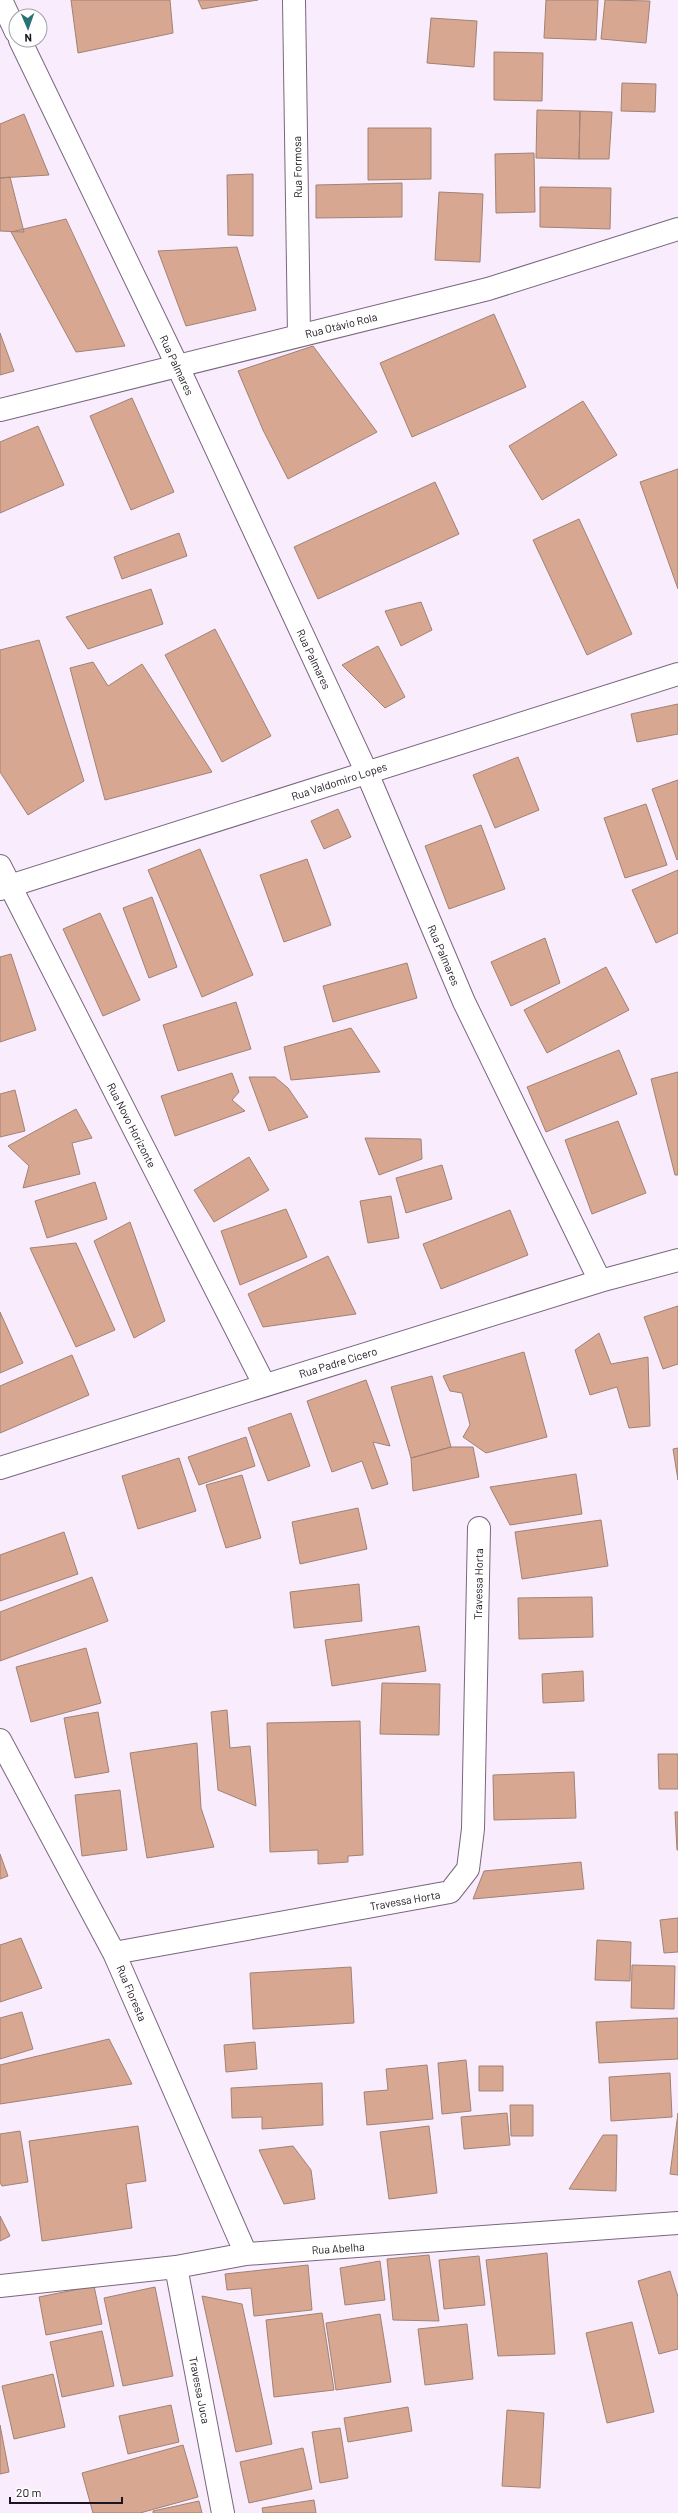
<svg xmlns="http://www.w3.org/2000/svg" width="678" height="2513" font-family="Barlow,sans-serif">
	<style>
		.building { fill: #d8a792; stroke: #a18274 }
		.lines { fill: none; stroke-linecap: round; stroke-linejoin: round }
		.minor-casing { stroke: #7a667f; stroke-width: 24 }
		.tertiary-casing { stroke: #7a667f; stroke-width: 24 }
		.minor { stroke: #fff; stroke-width: 22 }
		.tertiary { stroke: #fff; stroke-width: 22 }
		.labels { text-anchor: middle; dominant-baseline: central; stroke-width: 4; stroke-linejoin: round; paint-order: stroke }
		.street-label { font-size: 11px; fill: #1b131d; stroke: #fefefe }
	</style>
	<rect width="100%" height="100%" fill="#f9ecfd"/>
	<!-- building -->
	<path class="building" d="M71,0H170L173,33L78,53Z
		M198,0H258L202,9Z
		M546,0H598L596,40L544,38Z
		M605,0L650,1L646,43L601,39Z
		M431,18L477,21L474,67L427,63Z
		M494,52L543,53L542,101L494,100Z
		M622,83L656,84L655,112L621,111Z
		M537,110L580,111L579,159L536,158Z
		M580,111L612,112L609,159H579Z
		M24,114L49,175L0,178V124Z
		M368,128H431V179L368,180Z
		M534,153L535,212L496,213L495,154Z
		M253,174V236L228,235L227,175Z
		M10,177L24,232L0,231V178Z
		M402,183V217L316,218V185Z
		M540,187L611,188L610,229L540,227Z
		M439,192L483,194L480,262L435,260Z
		M66,219L125,346L76,352L11,232Z
		M237,247L256,310L186,326L158,251Z
		M494,314L526,387L412,437L380,363Z
		M0,333L14,371L0,375Z
		M313,346L377,432L288,479L263,430L238,371Z
		M132,398L174,492L131,510L90,416Z
		M583,401L617,455L542,500L509,446Z
		M38,426L64,485L0,513V442Z
		M678,469V589L640,482Z
		M435,482L459,534L318,599L294,547Z
		M579,519L632,634L587,655L533,540Z
		M179,533L187,556L122,579L114,557Z
		M151,589L163,624L88,649L66,617Z
		M421,602L432,630L401,646L385,611Z
		M215,629L271,736L222,762L165,655Z
		M39,640L84,781L28,815L0,772V650Z
		M378,646L405,697L385,708L342,665Z
		M93,662L108,686L142,664L212,772L105,800L70,668Z
		M678,704V734L637,742L631,714Z
		M518,757L539,810L495,828L473,775Z
		M678,780V859L677,860L652,789Z
		M646,804L667,865L625,878L604,818Z
		M338,809L351,837L324,849L311,821Z
		M481,825L505,889L449,909L425,846Z
		M200,849L253,975L202,997L148,870Z
		M307,859L331,925L284,942L260,875Z
		M678,870V933L656,943L632,890Z
		M152,897L177,967L149,978L123,908Z
		M100,913L140,1000L103,1016L63,929Z
		M545,938L560,983L511,1006L491,962Z
		M11,954L36,1030L0,1042V957Z
		M407,963L417,998L333,1022L323,986Z
		M606,967L629,1010L547,1053L524,1010Z
		M236,1002L251,1049L178,1071L163,1025Z
		M351,1028L380,1072L291,1080L284,1047Z
		M619,1050L637,1094L546,1132L527,1087Z
		M678,1072V1175H675L651,1079Z
		M232,1073L239,1092L232,1100L245,1111L175,1136L161,1096Z
		M249,1077H275L288,1088L308,1117L269,1131Z
		M15,1090L25,1131L0,1137V1094Z
		M76,1109L92,1138L72,1143L80,1174L23,1188L29,1166L8,1146Z
		M618,1121L646,1193L592,1214L565,1140Z
		M365,1138L421,1139L422,1159L379,1175Z
		M249,1157L269,1190L214,1222L194,1190Z
		M442,1165L452,1199L406,1213L396,1178Z
		M95,1182L107,1219L47,1238L35,1201Z
		M391,1196L399,1238L368,1243L360,1201Z
		M286,1209L307,1257L240,1285L221,1231Z
		M510,1210L528,1255L441,1289L423,1244Z
		M130,1222L165,1321L134,1338L94,1241Z
		M76,1243L115,1330L76,1347L30,1248Z
		M328,1256L356,1314L263,1327L248,1294Z
		M678,1306V1364L663,1369L644,1317Z
		M0,1312L23,1363L0,1373Z
		M599,1333L611,1364L648,1357L650,1426L629,1428L617,1387L590,1395L575,1350Z
		M524,1352L547,1437L486,1453L463,1437L470,1425L462,1393L450,1391L443,1376Z
		M72,1355L89,1395L0,1433V1386Z
		M432,1376L451,1447L411,1458L391,1387Z
		M366,1380L390,1446L373,1442L388,1484L372,1489L362,1461L332,1472L307,1401Z
		M291,1413L310,1466L268,1481L248,1428Z
		M246,1437L255,1466L199,1485L188,1457Z
		M451,1447H473L479,1477L413,1491L411,1458Z
		M678,1448V1480L673,1449Z
		M179,1458L196,1511L138,1529L122,1476Z
		M576,1474L582,1514L510,1525L490,1487Z
		M242,1475L261,1538L226,1548L206,1485Z
		M358,1508L367,1549L300,1564L292,1522Z
		M601,1520L608,1566L522,1579L515,1532Z
		M64,1532L78,1574L0,1601V1555Z
		M92,1577L108,1621L0,1661V1612Z
		M359,1584L362,1621L294,1628L290,1592Z
		M592,1597L593,1637L519,1639L518,1598Z
		M419,1626L426,1671L332,1686L325,1640Z
		M86,1648L101,1703L31,1722L16,1667Z
		M583,1671L584,1701L543,1703L542,1674Z
		M382,1683L440,1684L439,1735L380,1734Z
		M227,1710L230,1748L250,1746L256,1806L218,1790L211,1712Z
		M98,1712L109,1772L75,1778L64,1718Z
		M360,1721L363,1855L348,1856V1862L318,1864V1850L270,1852L267,1723Z
		M197,1743L201,1808L214,1847L147,1858L130,1753Z
		M658,1754H678V1789H659Z
		M574,1772L576,1818L494,1820L493,1775Z
		M120,1790L127,1850L82,1856L75,1795Z
		M675,1812H678V1850H677Z
		M0,1854L8,1876L0,1879Z
		M581,1862L584,1889L473,1899L484,1871Z
		M678,1918V1952L664,1953L660,1920Z
		M21,1938L42,1988L0,2002V1945Z
		M597,1940L631,1942L630,1981L595,1980Z
		M632,1965L675,1966L674,2009L631,2008Z
		M351,1967L354,2023L253,2029L250,1973Z
		M22,2012L33,2049L0,2059V2018Z
		M678,2018V2059L599,2063L596,2022Z
		M109,2039L132,2084L0,2104V2065Z
		M255,2042L257,2069L226,2072L224,2045Z
		M466,2060L471,2111L442,2114L438,2063Z
		M427,2065L433,2119L367,2125L364,2092L388,2090L386,2069Z
		M479,2066H503V2091H479Z
		M670,2073L672,2117L611,2121L609,2077Z
		M322,2083L323,2125L262,2129V2117L232,2118L231,2088Z
		M510,2105H533V2136H511Z
		M507,2113L510,2145L464,2149L461,2117Z
		M678,2113V2175L670,2174Z
		M138,2126L146,2181L126,2184L132,2228L42,2241L29,2141Z
		M429,2126L437,2193L389,2199L380,2132Z
		M20,2131L28,2182L2,2186L0,2183V2134Z
		M603,2135H617L616,2191L569,2189Z
		M293,2146L311,2170L315,2199L284,2204L259,2150Z
		M0,2216L10,2236L0,2241Z
		M547,2253L555,2354L498,2356L486,2260Z
		M429,2255L439,2321L393,2320L387,2259Z
		M479,2256L485,2305L444,2309L439,2260Z
		M380,2261L385,2300L345,2305L340,2268Z
		M308,2265L312,2310L254,2316L251,2288L227,2290L225,2274Z
		M670,2271L678,2297V2349L659,2354L638,2281Z
		M94,2286L102,2324L46,2335L39,2297Z
		M155,2287L173,2376L123,2386L104,2298Z
		M202,2296L242,2304L272,2444L236,2452Z
		M322,2313L334,2390L274,2397L266,2320Z
		M380,2314L391,2382L336,2390L326,2323Z
		M632,2322L654,2412L607,2423L586,2333Z
		M467,2324L473,2379L425,2385L418,2329Z
		M102,2331L114,2386L62,2397L50,2342Z
		M53,2374L65,2427L14,2439L2,2386Z
		M171,2405L179,2442L128,2454L119,2416Z
		M408,2407L412,2431L348,2442L344,2418Z
		M507,2410L544,2413L540,2488L502,2486Z
		M0,2425L9,2472L0,2474Z
		M340,2428L348,2478L320,2483L312,2432Z
		M183,2445L198,2497L140,2513H93L82,2473Z
		M303,2448L312,2489L249,2503L240,2462Z
		M314,2500L316,2513H263L262,2508Z
		M199,2501L202,2513H153V2511Z"/>
	<g class="lines">
		<!-- minor casing -->
		<g class="minor-casing">
			<path id="minor" d="M1,0L16,32
				M294,0L299,335
				M20,40L178,367L367,773L464,1002L600,1281
				M0,866L264,1384
				M0,1468L600,1281L678,1260
				M0,1740L114,1953L246,2254
				M114,1953L450,1892L468,1869L473,1829L479,1528
				M176,2267L223,2513
				M0,2286L176,2267L246,2254L678,2223"/>
		</g>
		<!-- tertiary casing -->
		<g class="tertiary-casing">
			<path id="tertiary" d="M0,410L488,289L678,229
				M0,889L678,674"/>
		</g>
		<!-- minor -->
		<use href="#minor" class="minor"/>
		<!-- tertiary -->
		<use href="#tertiary" class="tertiary"/>
	</g>
	<g class="labels">
		<!-- street labels -->
		<g class="street-label">
			<text transform="translate(297 167) rotate(-91)">Rua Formosa</text>
			<text transform="translate(341 325) rotate(-14)">Rua Otávio Rola</text>
			<text transform="translate(177 365) rotate(65)">Rua Palmares</text>
			<text transform="translate(314 659) rotate(65)">Rua Palmares</text>
			<text transform="translate(339 781) rotate(-18)">Rua Valdomiro Lopes</text>
			<text transform="translate(444 955) rotate(67)">Rua Palmares</text>
			<text transform="translate(132 1125) rotate(63)">Rua Novo Horizonte</text>
			<text transform="translate(338 1362) rotate(-17)">Rua Padre Cícero</text>
			<text transform="translate(478 1584) rotate(-89)">Travessa Horta</text>
			<text transform="translate(405 1900) rotate(-10)">Travessa Horta</text>
			<text transform="translate(132 1993) rotate(67)">Rua Floresta</text>
			<text transform="translate(338 2248) rotate(-4)">Rua Abelha</text>
			<text transform="translate(200 2390) rotate(79)">Travessa Juca</text>
		</g>
	</g>
	<!-- north arrow -->
	<g transform="translate(28 28) rotate(178)"><circle r="19" fill="#fefefe" stroke="#a3a0a4"/>
	<path d="M0-3L7 15L0 10L-7 15Z" fill="#297376"/>
	<text y="-6" font-size="11" font-weight="bold" text-anchor="middle" fill="#1b131d">N</text>
	</g>
	<!-- scale -->
	<path d="M10 2497v6h112v-6" fill="none" stroke="#1b131d" stroke-width="2"/>
	<text x="16" y="2497" font-size="12" fill="#1b131d" stroke="#fefefe" stroke-width="3" paint-order="stroke">20 m</text>
</svg>
